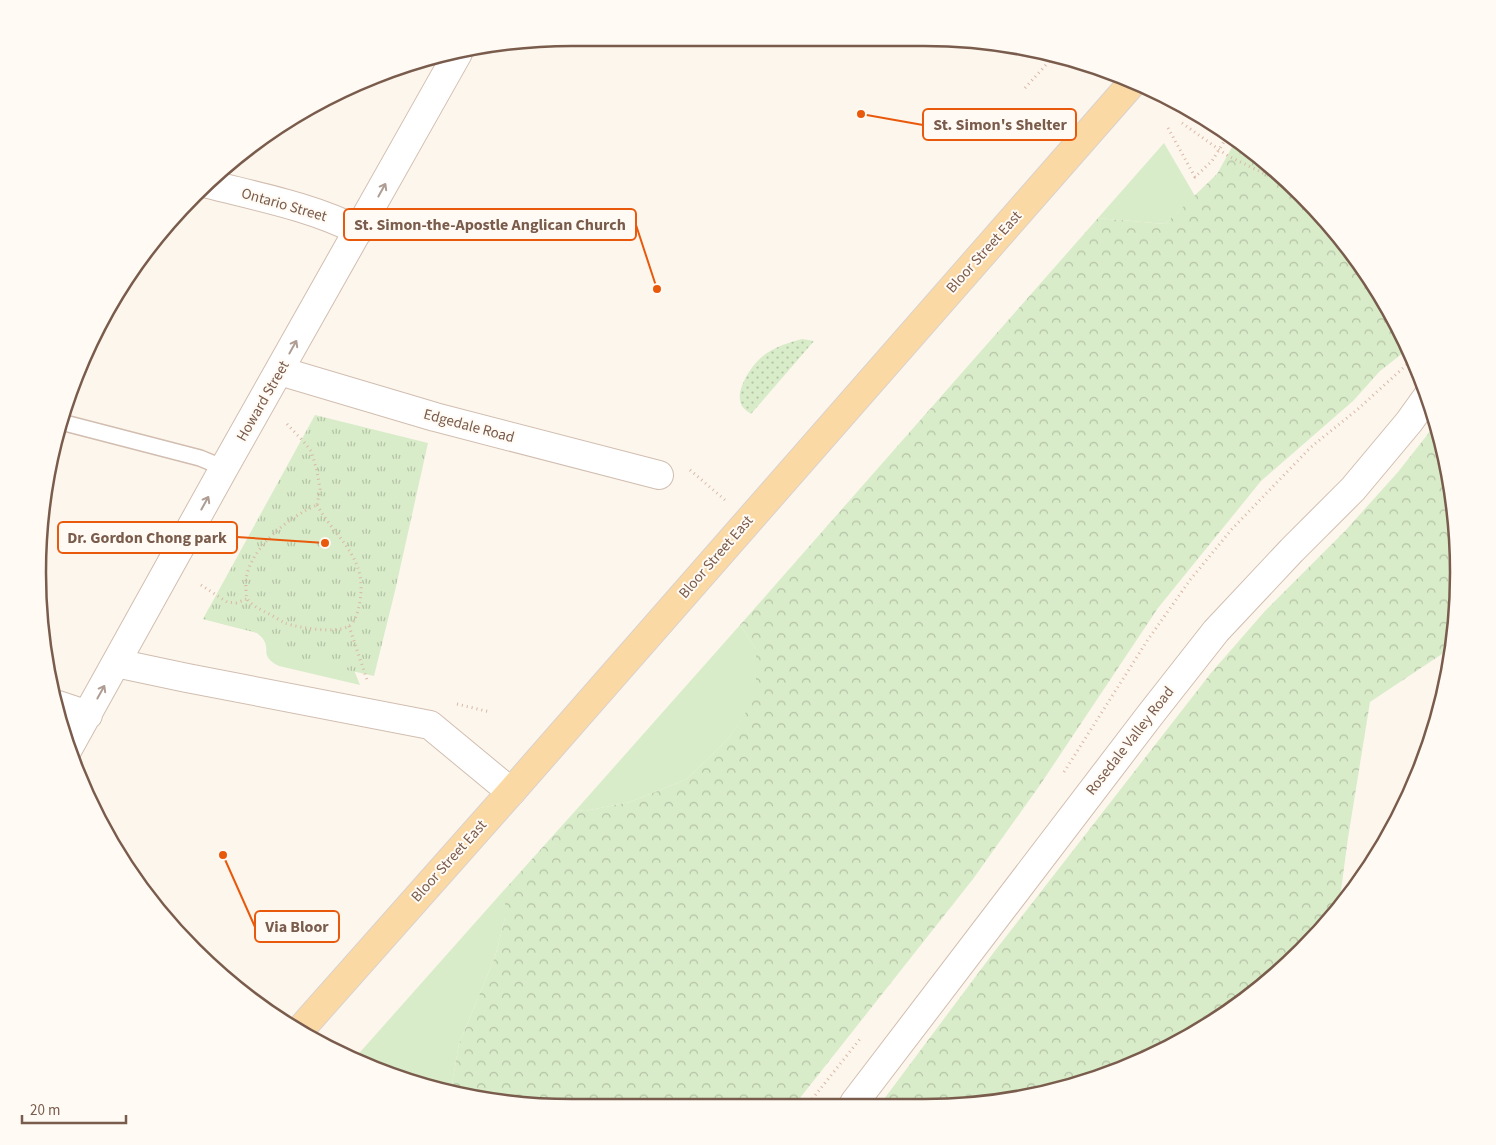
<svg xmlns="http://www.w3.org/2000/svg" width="1496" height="1145" font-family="'Source Sans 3',sans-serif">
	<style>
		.grass { fill: #d8ecc9 }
		.forest { fill: url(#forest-crowns) }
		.park { fill: url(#park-tufts) }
		.garden { fill: url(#garden-dots) }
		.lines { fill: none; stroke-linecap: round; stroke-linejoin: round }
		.service-casing { stroke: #d1beb0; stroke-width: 18 }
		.minor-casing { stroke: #d1beb0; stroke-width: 30 }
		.tertiary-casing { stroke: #d1beb0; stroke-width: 30 }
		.primary-casing { stroke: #dad1cd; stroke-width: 30 }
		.path { stroke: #d9b8a5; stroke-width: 3; stroke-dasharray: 1 4; stroke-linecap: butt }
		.service { stroke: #fff; stroke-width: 15 }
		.minor { stroke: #fff; stroke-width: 28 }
		.tertiary { stroke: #fff; stroke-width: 28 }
		.primary { stroke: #fbd9a5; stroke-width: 28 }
		.oneway { stroke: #af9d94 }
		.labels { text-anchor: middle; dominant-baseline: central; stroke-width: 4; stroke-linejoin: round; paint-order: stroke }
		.street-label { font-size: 15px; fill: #7a5c4d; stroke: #fffaf3 }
		.rim { fill: none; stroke: #7a5c4d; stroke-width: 2.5 }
		.leader { fill: none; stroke: #e8590c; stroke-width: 2 }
		.callout-dot { fill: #e8590c; stroke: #fffaf3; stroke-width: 2 }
		.callout { fill: #fffaf3; stroke: #e8590c; stroke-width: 2 }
		.callout-label { font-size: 16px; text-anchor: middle; font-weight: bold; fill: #7a5c4d }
	</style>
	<defs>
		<pattern id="forest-crowns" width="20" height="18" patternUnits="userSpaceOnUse" patternTransform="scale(1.25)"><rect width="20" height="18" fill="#d8ecc9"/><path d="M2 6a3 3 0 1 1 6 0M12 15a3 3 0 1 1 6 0" fill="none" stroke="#b4c2a5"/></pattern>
		<pattern id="park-tufts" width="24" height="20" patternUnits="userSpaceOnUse" patternTransform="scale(1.25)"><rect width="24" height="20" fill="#d8ecc9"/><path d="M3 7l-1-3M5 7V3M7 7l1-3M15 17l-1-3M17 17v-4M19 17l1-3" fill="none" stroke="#b4c2a5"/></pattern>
		<pattern id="garden-dots" width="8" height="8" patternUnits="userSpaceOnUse" patternTransform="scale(1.25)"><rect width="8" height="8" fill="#d8ecc9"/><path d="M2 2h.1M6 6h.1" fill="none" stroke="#b4c2a5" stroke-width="1.8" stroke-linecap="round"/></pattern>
	</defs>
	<rect width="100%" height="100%" fill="#fdf6ec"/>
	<!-- grass -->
	<path class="grass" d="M1164,143L1195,196L1165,224L1098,218Z
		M212,603L350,660L360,685L279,666C259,656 271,650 263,639C263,638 258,634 257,633L203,619Z
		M740,625L756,649V698L728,739L687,779L630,802L585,811L576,810Z
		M505,889V918L495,957L459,1044L451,1089L368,1067L354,1059Z"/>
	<!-- forest -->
	<path class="forest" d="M1236,140L1249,148L1326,220L1368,276L1408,349L1380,371L1353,401L1261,481L1158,608L1040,785L973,879L796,1103H502L451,1089L459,1044L495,957L505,918V889L576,810L585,811L630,802L687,779L728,739L756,697V649L740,625L1098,218L1165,224L1217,174Z
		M1435,425L1448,468L1458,573L1451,648L1370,702L1348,838L1339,905L1302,951L1220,1017L1096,1079L993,1103H881L994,952L1211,673L1265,611L1345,531L1398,472Z"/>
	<!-- park -->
	<path class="park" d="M315,415L428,443L395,591L374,676L294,658L270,636L203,619Z"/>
	<!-- garden -->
	<path class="garden" d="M802,339L814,341L751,414C748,412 744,409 742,406C733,391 754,361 767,353C778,346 790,342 802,339Z"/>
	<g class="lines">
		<!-- service casing -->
		<g class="service-casing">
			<path id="service" d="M61,422L200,458L224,468"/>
		</g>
		<!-- minor casing -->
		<g class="minor-casing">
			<path id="minor" d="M208,184C259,197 312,207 359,231
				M280,371L435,417L659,475
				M116,663L187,678L430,725L511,792
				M58,705L88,715
				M68,749L224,468L458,53"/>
		</g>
		<!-- tertiary casing -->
		<g class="tertiary-casing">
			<path id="tertiary" d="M854,1103L1150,715L1216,631L1292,550L1353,489L1409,422L1427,397"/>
		</g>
		<!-- primary casing -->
		<g class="primary-casing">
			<path id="primary" d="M300,1030L511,792L1133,82"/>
		</g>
		<!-- path -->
		<path class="path" d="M1025,88L1055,55
			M1182,123L1228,156L1290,186
			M1168,128L1195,177L1212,161L1228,135
			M287,424L304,442L311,451L317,471L320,489L317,505
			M690,470L725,500
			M317,505C330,529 355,549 360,576C363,588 360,619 349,626C336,634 299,628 285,623C279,620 272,615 265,612C260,609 250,605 247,598C246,596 246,590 246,587C243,553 288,517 317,505Z
			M201,585L227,602L236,603L247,599
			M349,626L367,680
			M457,704L490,712
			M1064,772L1147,641L1190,580L1232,529L1311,447L1358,409L1413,359
			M809,1103L860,1039"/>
		<!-- service -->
		<use href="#service" class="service"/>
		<!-- minor -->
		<use href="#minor" class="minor"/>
		<!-- tertiary -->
		<use href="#tertiary" class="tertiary"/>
		<!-- primary -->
		<use href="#primary" class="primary"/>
	</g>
	<!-- one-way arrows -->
	<defs><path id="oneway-shaft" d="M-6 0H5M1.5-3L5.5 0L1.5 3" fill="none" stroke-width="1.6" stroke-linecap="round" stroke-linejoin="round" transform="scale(1.25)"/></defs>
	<g class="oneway">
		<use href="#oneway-shaft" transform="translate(382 190) rotate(-61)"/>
		<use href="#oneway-shaft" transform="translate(293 347) rotate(-61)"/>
		<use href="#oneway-shaft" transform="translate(205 503) rotate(-61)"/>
		<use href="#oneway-shaft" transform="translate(101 692) rotate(-61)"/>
	</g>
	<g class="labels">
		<!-- street labels -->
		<g class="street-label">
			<text transform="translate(284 205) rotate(16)">Ontario Street</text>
			<text transform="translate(984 252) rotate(-48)">Bloor Street East</text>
			<text transform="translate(263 401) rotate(-60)">Howard Street</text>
			<text transform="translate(469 426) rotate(15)">Edgedale Road</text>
			<text transform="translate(716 557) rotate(-49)">Bloor Street East</text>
			<text transform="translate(1130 741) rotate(-52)">Rosedale Valley Road</text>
			<text transform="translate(449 861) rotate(-48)">Bloor Street East</text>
		</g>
	</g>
	<!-- crop -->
	<path d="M0 0H1496V1145H0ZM572 46H924A526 526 0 0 1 1450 572V573A526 526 0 0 1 924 1099H572A526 526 0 0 1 46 573V572A526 526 0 0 1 572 46Z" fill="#fffaf3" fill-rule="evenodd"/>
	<path class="rim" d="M572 46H924A526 526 0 0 1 1450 572V573A526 526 0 0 1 924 1099H572A526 526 0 0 1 46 573V572A526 526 0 0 1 572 46Z"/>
	<!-- callouts -->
	<path class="leader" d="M861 114L923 125M657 289L636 225M325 543L237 537M223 855L255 927"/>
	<g class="callout-dot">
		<circle cx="861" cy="114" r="5"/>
		<circle cx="657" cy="289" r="5"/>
		<circle cx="325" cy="543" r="5"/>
		<circle cx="223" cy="855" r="5"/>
	</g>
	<g class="callout">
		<rect x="923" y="109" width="153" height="31" rx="5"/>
		<rect x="344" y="209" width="292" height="31" rx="5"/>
		<rect x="58" y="522" width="179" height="31" rx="5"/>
		<rect x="255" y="911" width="84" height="31" rx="5"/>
	</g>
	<g class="callout-label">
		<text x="1000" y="130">St. Simon's Shelter</text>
		<text x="490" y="230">St. Simon-the-Apostle Anglican Church</text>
		<text x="147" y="543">Dr. Gordon Chong park</text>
		<text x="297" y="932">Via Bloor</text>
	</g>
	<!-- scale -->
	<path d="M22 1115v8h104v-8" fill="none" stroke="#7a5c4d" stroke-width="2.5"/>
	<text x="30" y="1115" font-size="15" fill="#7a5c4d" stroke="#fffaf3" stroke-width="4" paint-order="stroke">20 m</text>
</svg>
